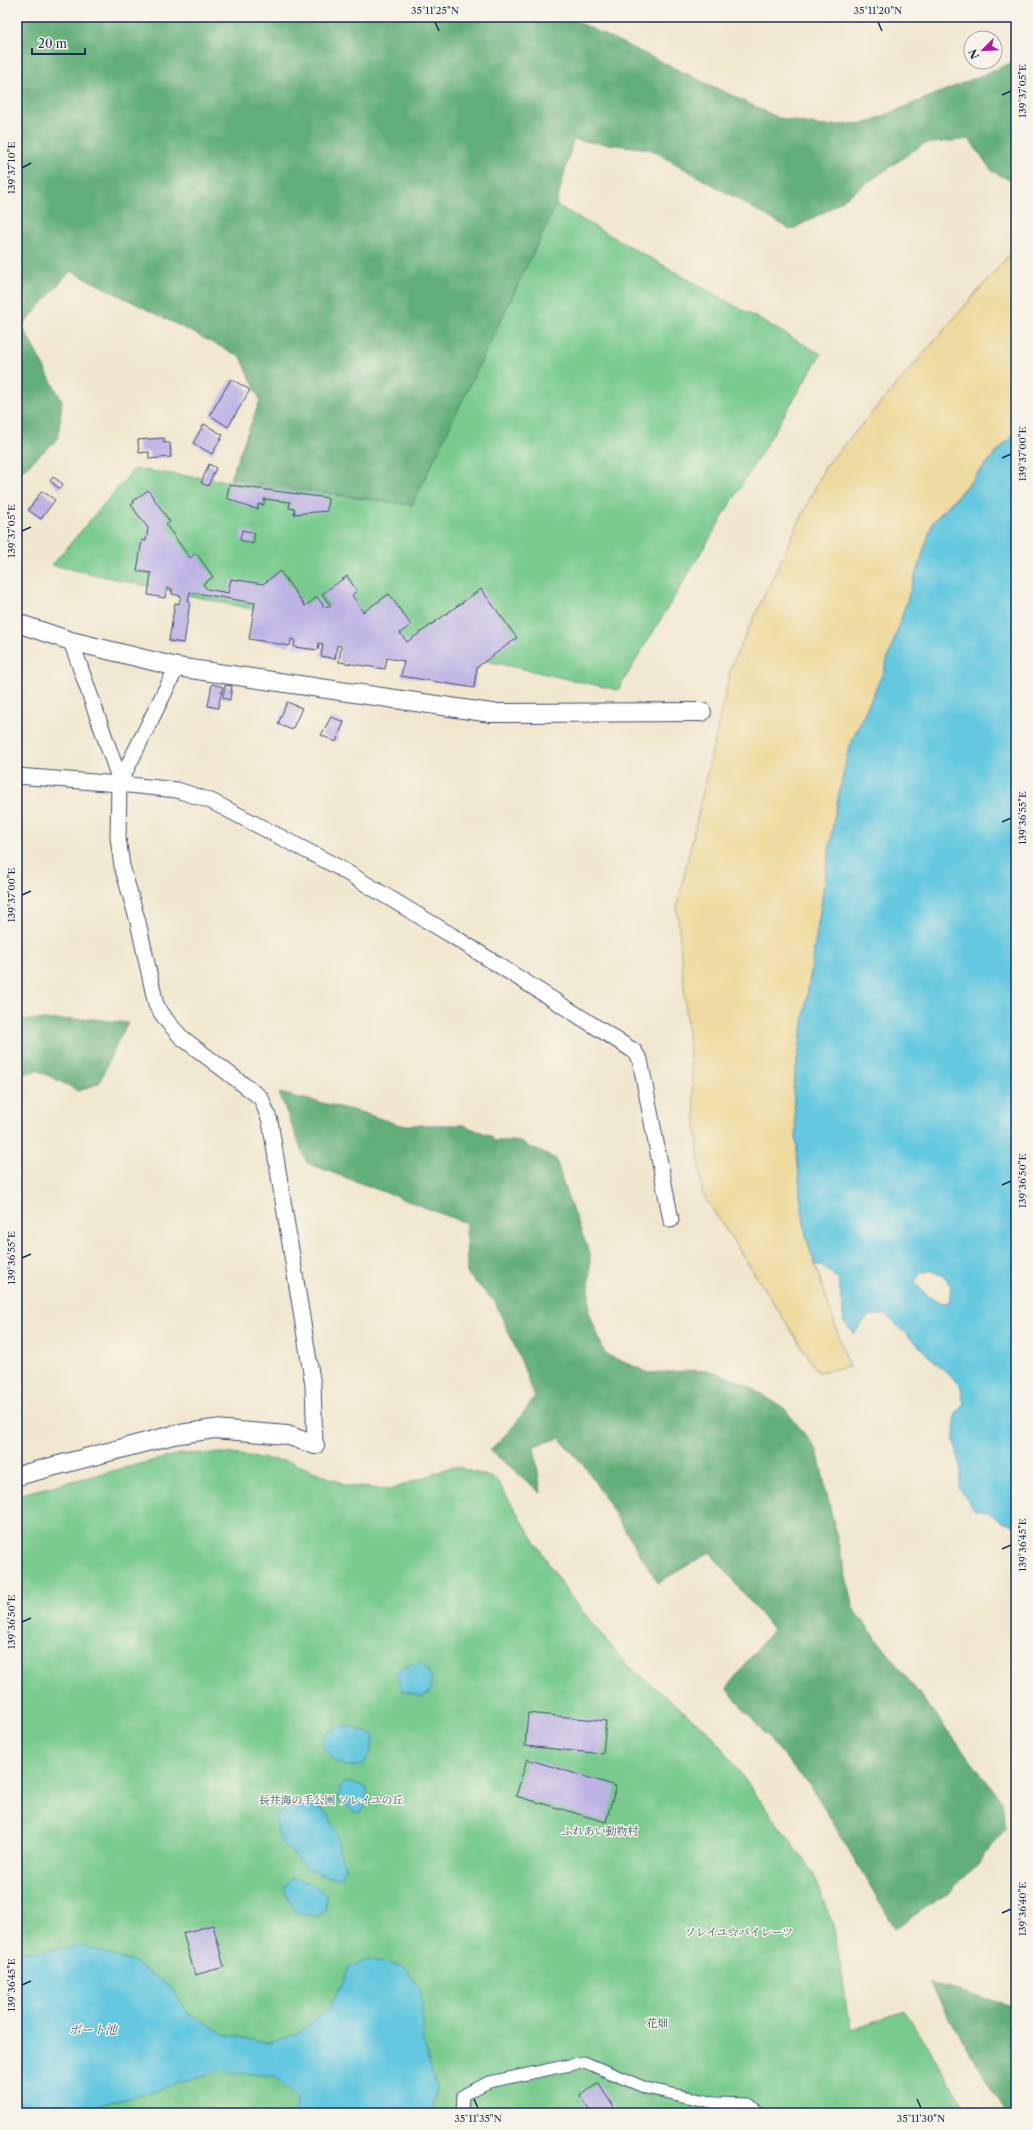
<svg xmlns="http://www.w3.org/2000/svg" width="1033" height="2130" font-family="'Libre Caslon Text','Noto Serif JP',serif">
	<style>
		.green { fill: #78ca8d; stroke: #4a7c76 }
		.forest { fill: #62ae78; stroke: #3e6e6b }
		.sand { fill: #eeda9e; stroke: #84847e }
		.water { fill: #62c7df; stroke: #3e7b9e; fill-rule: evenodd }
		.building { fill: #beb3e4 }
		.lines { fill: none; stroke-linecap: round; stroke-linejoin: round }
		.pedestrian-casing { stroke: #3b4b6f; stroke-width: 13 }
		.minor-casing { stroke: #3b4b6f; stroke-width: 17 }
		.tertiary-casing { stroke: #3b4b6f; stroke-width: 20 }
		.pedestrian { stroke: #fff; stroke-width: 11 }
		.minor { stroke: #fff; stroke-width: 15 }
		.tertiary { stroke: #fff; stroke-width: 18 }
		.ticks { fill: none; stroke: #1b2f5e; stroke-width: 1.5 }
		.labels { text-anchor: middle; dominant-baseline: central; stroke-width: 3; stroke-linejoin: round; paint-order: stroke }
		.park-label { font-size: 11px; fill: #32566a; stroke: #f7f3e8 }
		.water-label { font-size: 12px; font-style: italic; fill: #2d557e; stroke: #f7f3e8 }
		.neatline { fill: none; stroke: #1b2f5e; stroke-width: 1.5 }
		.ticks-label { font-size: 10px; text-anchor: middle; fill: #1b2f5e }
	</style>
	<rect width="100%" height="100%" fill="#f7f3e8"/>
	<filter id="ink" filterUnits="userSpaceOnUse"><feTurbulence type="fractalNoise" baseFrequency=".025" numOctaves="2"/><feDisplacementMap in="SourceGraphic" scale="8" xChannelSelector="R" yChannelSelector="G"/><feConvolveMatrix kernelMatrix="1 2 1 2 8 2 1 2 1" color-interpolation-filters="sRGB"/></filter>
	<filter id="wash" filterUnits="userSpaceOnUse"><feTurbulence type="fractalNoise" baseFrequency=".012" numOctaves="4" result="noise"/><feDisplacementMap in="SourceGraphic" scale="16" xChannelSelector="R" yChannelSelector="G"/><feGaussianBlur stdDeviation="0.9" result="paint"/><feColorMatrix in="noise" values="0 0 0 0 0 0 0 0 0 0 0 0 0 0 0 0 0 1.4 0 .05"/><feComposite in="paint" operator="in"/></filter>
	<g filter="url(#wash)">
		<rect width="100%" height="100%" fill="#f1e7ce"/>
		<!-- green -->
		<path class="green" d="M556,205L821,354L618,690L52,565L134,469L412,505Z
			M225,1453L291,1462L349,1486L390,1490L454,1466L496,1479L566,1591L624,1662L712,1735L813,1872L834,1928L851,2029L905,2011L969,2113H17V1495L180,1454Z"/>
		<!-- forest -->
		<path class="forest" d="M17,17H563L576,21L779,118L822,126L866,123L1016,61V183L992,171L969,139L923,144L828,210L791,230L650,149L573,140L556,205L412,505L230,479L260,400L241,357L71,271L22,326L62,401L58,439L17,475Z
			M93,1019L128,1023L118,1041L99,1083L79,1091L37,1070L17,1076V1020Z
			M279,1093L357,1111L400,1125H463L491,1136L494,1141H517L556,1159L567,1196L590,1254L589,1312L605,1354L649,1373L707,1370L739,1381L784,1408L817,1450L853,1608L1002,1801L1005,1829L979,1863L948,1893L895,1928L814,1791L726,1688L773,1630L710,1552L658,1583L586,1468L559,1438L534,1446L541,1493L490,1450L511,1429L535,1398L520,1358L495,1302L467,1274L466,1223L307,1163Z
			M929,1983L1016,2007V2113H1006Z"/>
		<!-- sand -->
		<path class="sand" d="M1016,247V431L933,522L883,673L849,747L835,813L793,1089L800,1194L806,1237L849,1367L818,1372L702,1193L677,907L732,664L825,467Z"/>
		<!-- water -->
		<path class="water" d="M1016,431V1525L1004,1523L988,1512L975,1510L959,1488L961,1468L954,1440L955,1414L964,1404L960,1385L886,1315H869L854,1334L844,1322L839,1281L829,1270L815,1264L806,1237L800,1194L793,1089L835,813L849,747L883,673L933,522L973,480ZM930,1270L943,1276L951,1285L949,1303C931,1303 927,1295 915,1283L920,1273Z
			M420,1662C432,1673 434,1678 429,1693L421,1697L402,1690L396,1674L399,1669Z
			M348,1726L374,1735L370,1754L364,1764C345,1771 329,1761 322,1743L327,1733L336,1728Z
			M345,1783H355L367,1788V1805L361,1812H354L339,1801L340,1786Z
			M299,1804L318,1807L328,1815L338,1835L339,1851L345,1867L343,1876L337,1879L322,1875L302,1865L300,1861L280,1840L275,1816L285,1809Z
			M291,1879C306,1879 315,1886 327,1895L325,1911L318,1916L295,1913L284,1888Z
			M84,1946L135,1963L174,1990L188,2013L226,2035L270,2043L299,2033L329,2009L349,1968L366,1959L405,1967L421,1992L424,2044L436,2086L432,2113H296L297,2098L275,2076L217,2071L137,2096L67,2113H27L17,2110V1953Z"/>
		<g id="blocks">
			<!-- building -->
			<path class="building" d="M231,379L250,390L228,427L210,415Z
				M204,424L223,435L212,454L193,443Z
				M164,438V443H170L171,457L149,459V452L139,453L138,440Z
				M209,464L216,468L208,486L201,483Z
				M53,477L63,484L60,489L50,481Z
				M229,485L328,498L327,511L294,514L295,509L289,508L290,502L264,499V505L258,504V509L248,507L227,498Z
				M148,490L170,522L166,525L190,558L196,553L213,577L203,584L207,589L228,593L231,579L263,584L280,571L305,606L317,597L325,608L327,606L329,607L331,606L322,594L347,576L357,591L352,595L363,612L389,594L411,625L400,633L407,642L481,589L517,638L477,667L474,688L401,676L404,661L387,658L385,669L339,662L341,646L337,645L335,659L321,656L323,644L319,643L318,650L294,647L295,640L291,639L290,646L249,639L255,603L190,592L188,602H190L184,643L169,641L175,603L179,604L181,596L172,594V589L167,588L165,598L148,595L151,573L137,571L142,540L146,541L148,528L131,505L134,503L133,501Z
				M42,491L55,500L41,519L28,510Z
				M242,530L255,533L253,544L240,540Z
				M212,684L223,687L218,708L208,706Z
				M225,685L232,686L230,700L223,698Z
				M287,702L302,708L292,730L278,724Z
				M331,717L344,722L336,742L321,735Z
				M528,1713L606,1721L603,1754L525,1746Z
				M527,1759L616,1786L606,1822L516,1796Z
				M213,1925L224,1967L195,1975L183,1933Z
				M599,2083L617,2113H591L580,2095Z
				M557,2107L565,2113H552Z"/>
		</g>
	</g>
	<g filter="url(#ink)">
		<use href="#blocks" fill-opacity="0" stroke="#3b4b6f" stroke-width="1"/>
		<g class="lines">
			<!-- pedestrian casing -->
			<g class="pedestrian-casing">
				<path id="pedestrian" d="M462,2113L463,2095L489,2082L584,2062L646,2088L715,2103L749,2104L760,2113"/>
			</g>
			<!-- minor casing -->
			<g class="minor-casing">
				<path id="minor" d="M71,641L117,772L119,784L118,838L122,866L138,922L156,1005L167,1021L181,1037L261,1098L270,1121L313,1385L315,1445
					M17,776L119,784L177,790L211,801L336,866L451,935L634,1051L640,1060L671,1220
					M119,784L177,667"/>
			</g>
			<!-- tertiary casing -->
			<g class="tertiary-casing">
				<path id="tertiary" d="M17,623L71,641L177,667L491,713L702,712
					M17,1476L173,1435L214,1429L287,1435L315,1445"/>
			</g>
			<!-- pedestrian -->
			<use href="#pedestrian" class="pedestrian"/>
			<!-- minor -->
			<use href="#minor" class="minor"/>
			<!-- tertiary -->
			<use href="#tertiary" class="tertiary"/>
		</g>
	</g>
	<!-- ticks -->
	<path class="ticks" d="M435,22L439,31M878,22L882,31M1002,95L1011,91M22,168L31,163M1002,458L1011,454M22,531L31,527M1002,822L1011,818M22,895L31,891M1002,1185L1011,1181M22,1258L31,1254M1002,1549L1011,1545M22,1622L31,1618M1002,1913L1011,1909M22,1985L31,1981M474,2099L478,2108M917,2099L921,2108"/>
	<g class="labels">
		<!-- park labels -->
		<g class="park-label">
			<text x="331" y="1800">長井海の手公園 ソレイユの丘</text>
			<text x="600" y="1831">ふれあい動物村</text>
			<text x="739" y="1932">ソレイユ☆パイレーツ</text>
			<text x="657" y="2023">花畑</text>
		</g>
		<!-- water labels -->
		<g class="water-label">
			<text x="93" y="2029">ボート池</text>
		</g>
	</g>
	<!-- margin -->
	<rect width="1033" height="2130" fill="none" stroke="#f7f3e8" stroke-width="44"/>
	<!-- north arrow -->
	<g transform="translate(983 50) rotate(246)"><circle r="19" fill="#f7f3e8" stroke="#9fa5b1"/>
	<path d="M0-3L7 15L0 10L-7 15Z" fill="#b5179e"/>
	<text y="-6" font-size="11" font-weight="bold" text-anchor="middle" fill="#1b2f5e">N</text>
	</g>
	<!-- scale -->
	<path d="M32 48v6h53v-6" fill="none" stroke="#1b2f5e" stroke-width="2"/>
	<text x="38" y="48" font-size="12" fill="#1b2f5e" stroke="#f7f3e8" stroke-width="3" paint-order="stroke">20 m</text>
	<rect x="22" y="22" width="989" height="2086" class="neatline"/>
	<g class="ticks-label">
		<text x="435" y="14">35°11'25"N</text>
		<text x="878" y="14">35°11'20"N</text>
		<text transform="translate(1022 91) rotate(-90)" y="4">139°37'05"E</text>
		<text transform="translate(11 168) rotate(-90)" y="4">139°37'10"E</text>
		<text transform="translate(1022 454) rotate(-90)" y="4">139°37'00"E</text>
		<text transform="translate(11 531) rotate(-90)" y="4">139°37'05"E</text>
		<text transform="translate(1022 818) rotate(-90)" y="4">139°36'55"E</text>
		<text transform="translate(11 895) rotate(-90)" y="4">139°37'00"E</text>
		<text transform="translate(1022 1181) rotate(-90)" y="4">139°36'50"E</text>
		<text transform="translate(11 1258) rotate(-90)" y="4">139°36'55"E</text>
		<text transform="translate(1022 1545) rotate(-90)" y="4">139°36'45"E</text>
		<text transform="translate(11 1622) rotate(-90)" y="4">139°36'50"E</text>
		<text transform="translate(1022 1909) rotate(-90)" y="4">139°36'40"E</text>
		<text transform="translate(11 1985) rotate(-90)" y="4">139°36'45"E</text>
		<text x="478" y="2122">35°11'35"N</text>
		<text x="921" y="2122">35°11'30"N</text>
	</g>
</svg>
